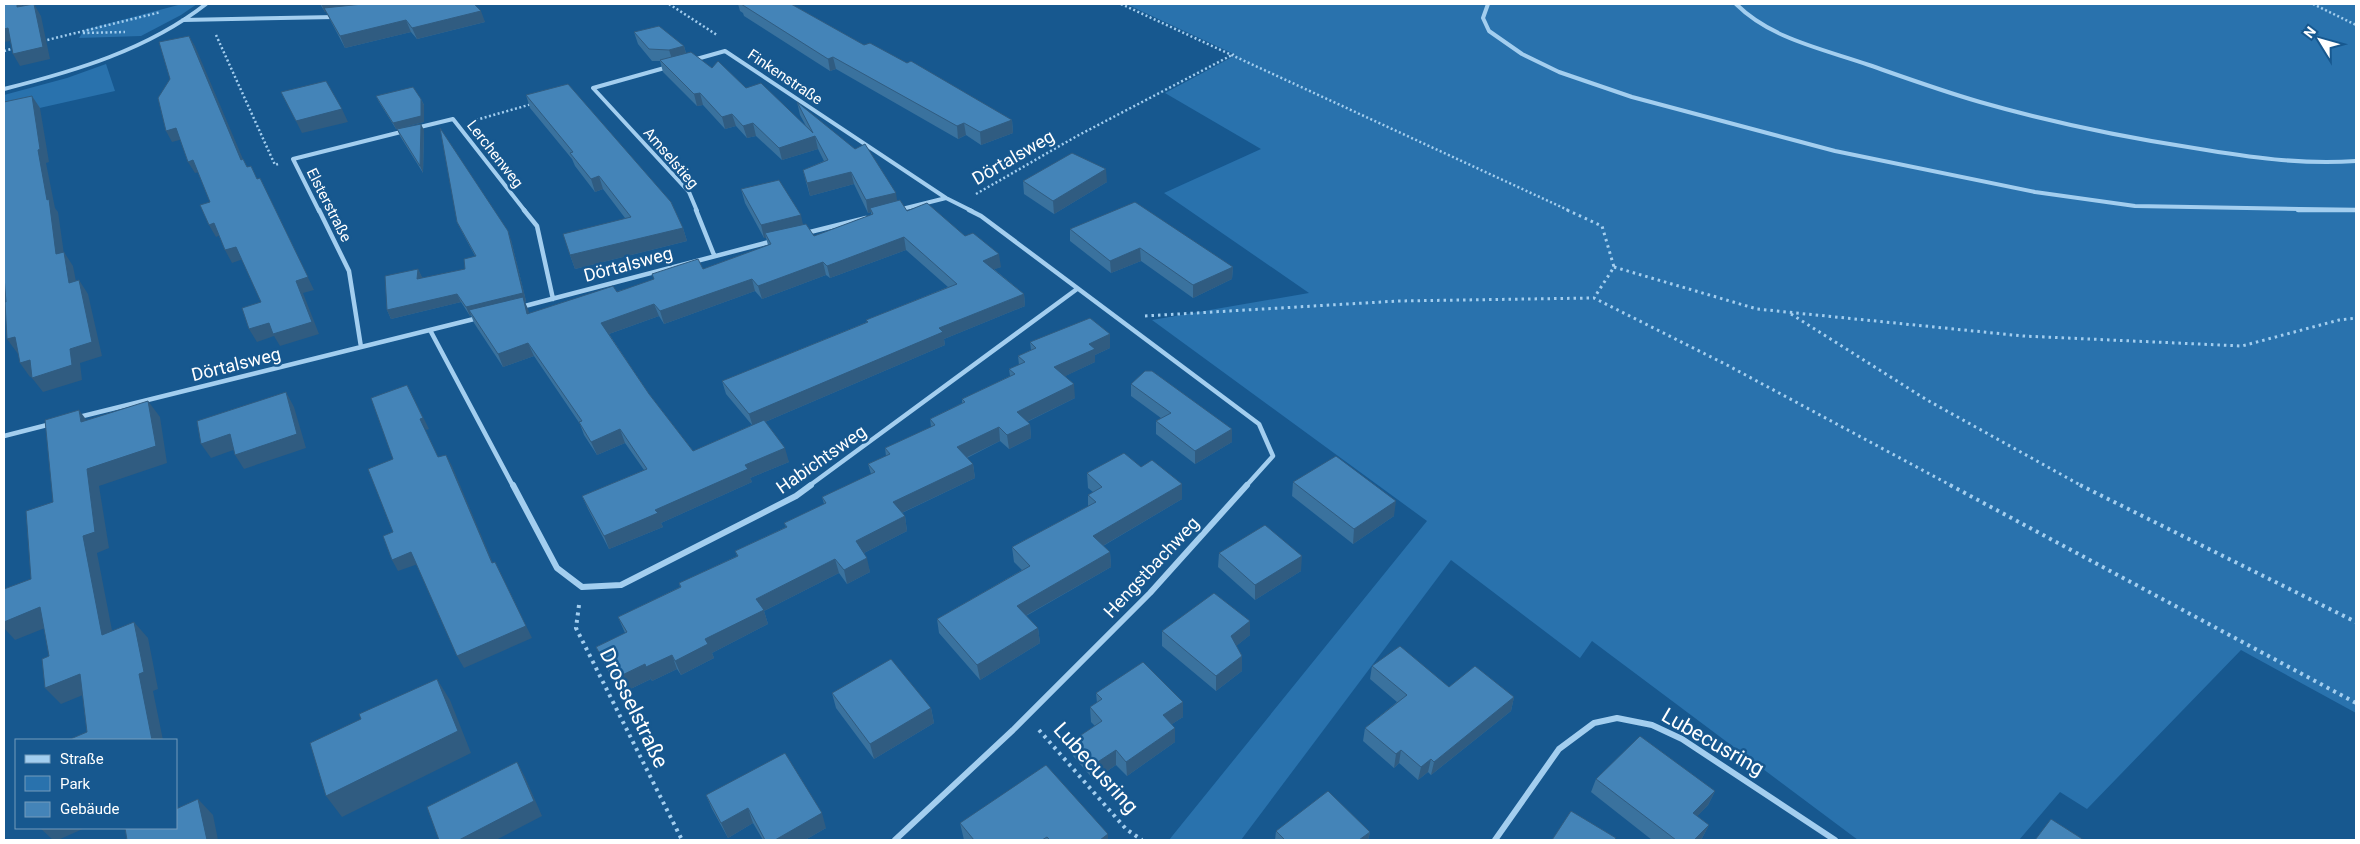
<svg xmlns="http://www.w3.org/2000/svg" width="2360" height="844" font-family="Roboto,sans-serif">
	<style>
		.green { fill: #2972ad }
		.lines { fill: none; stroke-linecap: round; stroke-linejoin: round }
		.path-far2 { stroke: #a3ceef; stroke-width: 2.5; stroke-dasharray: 2 2.5; stroke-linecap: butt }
		.path-far1 { stroke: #a3ceef; stroke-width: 3; stroke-dasharray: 2.5 4; stroke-linecap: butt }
		.path { stroke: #a3ceef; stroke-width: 4; stroke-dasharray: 3 4.5; stroke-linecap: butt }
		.minor-far2 { stroke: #a3ceef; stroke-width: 4 }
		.minor-far1 { stroke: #a3ceef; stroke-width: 4.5 }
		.minor { stroke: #a3ceef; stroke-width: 6 }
		.wall { fill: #3a729e; fill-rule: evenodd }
		.shaded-wall { fill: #305c81 }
		.building { fill: #4484b8; stroke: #305c81 }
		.labels { text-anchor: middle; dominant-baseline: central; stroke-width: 5; stroke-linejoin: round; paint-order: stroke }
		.far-street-label { font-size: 15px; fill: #fff; stroke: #17588f }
		.street-label { font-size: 18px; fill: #fff; stroke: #17588f }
		.near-street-label { font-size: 21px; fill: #fff; stroke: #17588f }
	</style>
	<rect width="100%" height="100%" fill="#17588f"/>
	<!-- green -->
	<path class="green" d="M182,4H197L181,15L141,36L79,38L84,30Z
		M1126,4H2356V713L2241,650L2087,809L2060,792L2019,840H1858L1592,641L1580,658L1451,560L1241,840H1169L1427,521L1152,320L1309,293L1164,193L1261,149L1165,93L1236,55Z
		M106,64L115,91L4,116V95L67,78Z"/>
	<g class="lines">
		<!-- path-far2 -->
		<path class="path-far2" d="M669,4L717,35
			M1121,4L1570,211
			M2313,4L2356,25
			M83,33L125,32
			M216,35L275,165L278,164
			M43,41L161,12
			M4,51L15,48
			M476,120L532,104
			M976,194L1077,136L1234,54"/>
		<!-- path-far1 -->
		<path class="path-far1" d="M1567,210L1602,226L1614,267L1594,298
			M1614,267L1757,309L2023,336L2242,346L2339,320L2356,318
			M1791,314L1927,400L2082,486
			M1145,316L1398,301L1594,298L1727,365L1952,486"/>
		<!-- path -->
		<path class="path" d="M1950,485L2356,703
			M2080,485L2356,622
			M579,605L576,628L682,840
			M1039,730L1126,829L1142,840"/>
		<!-- minor-far2 -->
		<path class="minor-far2" d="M1488,4L1483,18L1489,31L1522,54L1559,72L1632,97L1835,151L2035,192L2135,206L2356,210
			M1736,4C1771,39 1823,49 1869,65C1906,78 1942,91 1980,102C2050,122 2122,137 2194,148C2248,157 2301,165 2356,161
			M183,20L335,17
			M693,60L725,51L946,198L972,211
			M668,67L593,88L689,192L697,211
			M4,89C75,71 147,50 206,4
			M416,128L453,119L525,211
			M898,210L946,198
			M319,211L293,159L405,131"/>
		<!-- minor-far1 -->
		<path class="minor-far1" d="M319,210L349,271L361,347
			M524,210L537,226L553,299
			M696,210L714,255
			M969,210L981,216L1259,424L1273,456L1246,486
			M2298,210H2355
			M806,233L866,218
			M521,307L773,241
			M430,330L513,486
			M79,417L478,318
			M4,436L51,424
			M809,486L1077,289"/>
		<!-- minor -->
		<path class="minor" d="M513,485L557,568L582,587L621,585L796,496L811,485
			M895,840L1013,730L1150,593L1247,485
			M1495,840L1559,749L1594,723L1617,718L1652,725L1682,739L1835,840"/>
	</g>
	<!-- wall -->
	<path class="wall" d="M320,4H474L485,22L417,39L411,32L345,48L326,12H325Z
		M738,4H791L864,45L1012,120L1013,133L981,145L966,135L958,139L836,69L830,71L744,16L743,13L740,11Z
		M634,32L684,46L686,53L746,88L806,126L800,115L797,102L907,211L1001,267L994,269L1024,294L1025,306L944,339L945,345L765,422L789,462L750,478L752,482L661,523L663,527L609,549L588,509L582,496L644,470L625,443L597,455L584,435L580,424L534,356L503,367L474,323L471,315L470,316L461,302L391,319L387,310L418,269L422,278L465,269L475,256L461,230L457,222L511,240L526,301L525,302L529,314L703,269L768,245L766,238H764L745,203L741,189L803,224L814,236L871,215V212L868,213L854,184L810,196L806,182L803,170L824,161L818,149L782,160L756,136L747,138L736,126L725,129L703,105L697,106L663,72L660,61H652L638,44ZM906,250L948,287L866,320L867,322L722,381L726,394L752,425L693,451L649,394L609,334L659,316L664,324L755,291L762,299L826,275L830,278Z
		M526,95L683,228L687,241L575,269L570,255L625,218L603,189L595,192L575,166L572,159L530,108Z
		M376,96L421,99L424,105V122L396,129L379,102Z
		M397,129L424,130L423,173L400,136Z
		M1023,181L1107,182L1054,214L1024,194Z
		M1070,229L1233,267L1232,279L1193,298L1141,261L1111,273L1070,241Z
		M1110,334V348L1095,355V362L1065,376L1075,398L1027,422L1030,424L1031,438L1009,449L1000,441L967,458L973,464L975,478L902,513L905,516L907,531L864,553L870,572L847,584L839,573L764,611L768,624L712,653L714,658L681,675L677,669L652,681L651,679L620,694L603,661L596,647L625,633L618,617L680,587L679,583L737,556L735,551L786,527L784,523L824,504L822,497L871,474L868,464L886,456L885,448L931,427L930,419L962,403V399L1010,376L1009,369L1019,365L1018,356L1031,350L1030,342Z
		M1131,384L1232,429V442L1195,464L1156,434V421L1161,418L1131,396Z
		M1141,467L1182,484V499L1103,546L1110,552L1111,567L1026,616L1038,628L1040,643L980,680L939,633L937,619L1022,570L1014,562L1012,547L1088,506V495L1093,492L1088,488L1087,473Z
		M1293,482L1394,516L1353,544L1292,496Z
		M1219,553L1301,571L1255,600L1218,567Z
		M1162,631L1250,635L1236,646L1242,656V671L1216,691L1162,646Z
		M1372,666L1449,687L1514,697L1511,711L1431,775L1428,772L1418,780L1399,763L1394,768L1363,741L1365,728L1397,702L1370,679Z
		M832,693L931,708L934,723L874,759L836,708Z
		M1096,693L1183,702V717L1172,724L1175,742L1127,776L1116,765L1094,780L1073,756L1072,741L1095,726L1091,722L1090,707L1097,703Z
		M1596,779L1715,791L1708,805L1697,816L1709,825L1701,840H1652L1591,792Z
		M706,795L826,828L805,840H763L753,823L728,838L712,809Z
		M960,823L1108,840H964Z
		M1276,831L1370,832L1368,840H1275Z"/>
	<!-- shaded-wall -->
	<path class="shaded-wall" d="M17,4H22L24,19L17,7Z
		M34,4L41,16L50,59L20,66L13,54Z
		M321,4H400L325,12Z
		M481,11L485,22L417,39L412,28Z
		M406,20L411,32L345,48L340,36Z
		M8,28L16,40L4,42V29Z
		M189,36L195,46L248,171L241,160Z
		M684,46L687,58L673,62L669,50Z
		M833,57L836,69L830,71L828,59Z
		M700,93L703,105L697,106L694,94Z
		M32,96L40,108L49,162L46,163L55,208L58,212L66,268L56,254L38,150Z
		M421,99L424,105V122L396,129L393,123Z
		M342,109L348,122L302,133L296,121Z
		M732,114L736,126L725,129L722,117Z
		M1012,120L1013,133L981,145L980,132Z
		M753,123L756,136L747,138L743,126Z
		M964,123L966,135L958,139L957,126Z
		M421,124L424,130L423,173L420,166Z
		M176,128L183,139L172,142L166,131Z
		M815,136L818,149L782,160L779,148Z
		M193,160L200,172L195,173L188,162Z
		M1106,169L1107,182L1054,214L1053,201Z
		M851,172L854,184L810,196L807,183Z
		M599,176L603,189L595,192L591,179Z
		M260,178L314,290L303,293L319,334L280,346L274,336L257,342L249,329L269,323L296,281Z
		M896,193L898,206L870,208L871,212L868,213L866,200Z
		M801,215L804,229L765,233L766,238H764L761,225Z
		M214,223L221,235L216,237L209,225Z
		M683,228L687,241L575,269L570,255Z
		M508,231L511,240L526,301L525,302L528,309L533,327L469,310L471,315L470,316L466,307Z
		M904,237L906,250L830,278L827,266Z
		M236,247L243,259L232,263L225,250Z
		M1140,248L1141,261L1111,273L1110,261Z
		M64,252L73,266L79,297L69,283Z
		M999,254L1001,267L984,273L983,261Z
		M823,262L826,275L762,299L758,286Z
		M1233,267L1232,279L1193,298V285Z
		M418,269L422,277V288L417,279Z
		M752,279L755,291L664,324L660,311Z
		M79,280L88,294L102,356L80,363L82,380L43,392L32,378L70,349Z
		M457,294L461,302L391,319L387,310Z
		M1024,294L1025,306L944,339L945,345L753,427L749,414L939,328Z
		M654,304L659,316L606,335L601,323Z
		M1110,334V348L1095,355V362L1055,381L1054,367L1089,344Z
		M15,337L26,351L18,354L7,339Z
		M528,343L534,356L503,367L498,354Z
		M30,360L41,374L30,377L20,363Z
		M1074,384L1075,398L1018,426L1017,412Z
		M407,385L429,429L426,430L420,419Z
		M286,392L294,407L306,448L244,469L235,455Z
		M148,401L160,417L167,463L99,486L109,548L97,553L116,651L102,635L83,536L87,469Z
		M79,410L91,426L81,422Z
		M1030,424L1031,438L1009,449L1007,435Z
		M999,427L1000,441L959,461L957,447Z
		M620,429L625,443L597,455L591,442Z
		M1232,429V442L1195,464V451Z
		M230,434L239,448L211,458L201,444Z
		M785,448L789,462L750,478L752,482L661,523L663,527L609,549L604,536L745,465Z
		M446,455L452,466L498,575L492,563Z
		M973,464L975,478L895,516L893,502Z
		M1182,484V499L1094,551L1093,536Z
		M1396,501L1394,516L1353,544L1354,529Z
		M905,516L907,531L860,555L856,541Z
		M411,552L418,564L398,571L392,560Z
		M1110,552L1111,567L1018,620L1017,606Z
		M1302,556L1301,571L1255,600V585Z
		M867,558L870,572L847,584L844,570Z
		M835,559L839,573L764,611L768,624L712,653L714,658L681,675L675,661L705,639L756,599Z
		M501,574L532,638L464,668L457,656Z
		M40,607L55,624L15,640L4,628V622Z
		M1250,621V635L1230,651L1231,636Z
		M134,622L148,638L158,689L153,691L163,740H152L139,674Z
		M1038,628L1040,643L980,680L977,665Z
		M672,655L677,669L652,681L646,667Z
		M1242,656V671L1216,691V676Z
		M645,664L651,679L620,694L614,679Z
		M80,674L95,690L61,704L45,688Z
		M437,679L450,700L471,753L342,817L326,796Z
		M1514,697L1511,711L1431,775L1434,762Z
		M1183,702V717L1163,730V715Z
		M931,708L934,723L874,759L870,744Z
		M1175,728V742L1127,776L1126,762Z
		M1116,750V765L1094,780L1093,765Z
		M1401,750L1399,763L1394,768L1396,754Z
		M1431,759L1428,772L1418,780L1421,767Z
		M517,762L525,777L542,816L496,840H459Z
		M1715,791L1708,805L1687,827L1693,813Z
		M198,799L213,815L218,840H207Z
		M748,808L753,823L728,838L721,823Z
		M822,813L826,828L805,840H775Z
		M1709,825L1701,840H1694Z
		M40,828H85L58,840H53Z
		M1370,832L1368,840H1359Z
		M1108,834V840H1100Z"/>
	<!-- building -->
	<path class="building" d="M4,4H17V7L34,4L43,47L13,54L8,28L4,29Z
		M363,4H474L481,11L412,28L406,20L340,36L324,8Z
		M741,4H791L864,45L870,43L907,63L911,61L1012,120L980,132L964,123L957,126L833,57L828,59Z
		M659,26L684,46L669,50L649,49L634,32Z
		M189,36L241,160L243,159L247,167L251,166L257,179L260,178L308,277L296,281L312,322L273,334L269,323L249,329L242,308L261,302L236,247L225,250L214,223L209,225L200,205L210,202L193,160L188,162L176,128L166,131L158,98L170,79L159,42Z
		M691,52L712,68L718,61L746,88L761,83L813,133L797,102L855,149L865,144L896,193L866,200L851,172L807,183L803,170L828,160L815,136L779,148L753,123L743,126L732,114L722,117L700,93L694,94L660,60Z
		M326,81L342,109L296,121L281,92Z
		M568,84L671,202L683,228L570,255L563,234L631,217L599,176L591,179L570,153L573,152L526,95Z
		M413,87L421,99V116L393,123L376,96Z
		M32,96L40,149L38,150L47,200L49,199L56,254L64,252L69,283L79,280L92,342L70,349L72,365L32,378L30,360L20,363L15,337L7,339L5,302H6L4,276V102Z
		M421,124L420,166L397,129Z
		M440,128L508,231L523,293L466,307L457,294L387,310L385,276L418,269L417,279L465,269L464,259L476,256L457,222Z
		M1072,153L1106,169L1053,201L1023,181Z
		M779,180L801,215L761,225L741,189Z
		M900,200L907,211L927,203L965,236L973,233L999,254L983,261L1024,294L939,328L943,332L749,414L722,381L868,322L866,320L957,284L904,237L827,266L823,262L758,286L752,279L660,311L654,304L601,323L649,394L693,451L764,420L785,448L745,465L748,469L655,510L658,513L604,536L582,496L647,469L620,429L591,442L579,422L582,421L528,343L498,354L469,310L523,297L527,314L613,286L617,292L654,279L652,274L698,259L703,269L771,244L765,233L806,224L814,236L873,214L870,208Z
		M1135,202L1233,267L1193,285L1140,248L1110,261L1070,229Z
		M1090,318L1110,334L1089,344L1095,349L1054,367L1074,384L1017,412L1030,424L1007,435L999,427L957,447L973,464L893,502L905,516L856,541L867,558L844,570L835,559L756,599L764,610L705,639L708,644L675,661L672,655L646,667L645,664L614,679L596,647L627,632L618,617L681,587L679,583L738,556L735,551L787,527L784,523L826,503L822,497L875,472L868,464L890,454L885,448L935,425L930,419L965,402L962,399L1015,374L1009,369L1025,362L1018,356L1036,348L1030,342Z
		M1145,371H1152L1232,429L1195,451L1156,421L1171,413L1131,384Z
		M407,385L423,418L420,419L438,457L446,455L492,563L495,562L526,626L457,656L411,552L392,560L383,536L393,532L368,469L393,459L371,398Z
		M286,392L297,434L235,455L230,434L201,444L197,421Z
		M148,401L156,446L87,469L95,532L83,536L102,635L134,622L144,672L139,674L152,740H68L87,732L80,674L45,688L42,659L49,656L40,607L4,622V589L31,579L26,511L53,502L45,420L79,410L81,422Z
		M1124,453L1141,467L1152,460L1182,484L1093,536L1110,552L1017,606L1038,628L977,665L937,619L1030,566L1012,547L1096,502L1088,495L1102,487L1087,473Z
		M1336,456L1396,501L1354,529L1293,482Z
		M1265,525L1302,556L1255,585L1219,553Z
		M1214,593L1250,621L1231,636L1242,656L1216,676L1162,631Z
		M1400,646L1449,687L1475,666L1514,697L1434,762L1431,759L1421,767L1401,750L1396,754L1365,728L1407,695L1372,666Z
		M891,659L931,708L870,744L832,693Z
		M1143,662L1183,702L1163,715L1175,728L1126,762L1116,750L1093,765L1072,741L1102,721L1090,707L1102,699L1096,693Z
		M437,679L458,731L326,796L310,743L361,719L359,714Z
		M1640,736L1715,791L1693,813L1709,825L1694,840H1676L1596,779Z
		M785,753L822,813L775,840H765L748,808L721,823L706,795Z
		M517,762L534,801L459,840H439L427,807Z
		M1046,765L1108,834L1100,840H1050L1047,837L1042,840H974L960,823Z
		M1328,791L1370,832L1359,840H1285L1276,831Z
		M198,799L207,840H127L125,828H176V809Z
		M1571,811L1616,838L1614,840H1552Z
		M2051,819L2084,840H2035Z"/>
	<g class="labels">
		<!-- far-street labels -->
		<g class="far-street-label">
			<text transform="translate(785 77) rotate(34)">Finkenstraße</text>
			<text transform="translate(495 154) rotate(52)">Lerchenweg</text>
			<text transform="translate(671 158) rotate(49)">Amselstieg</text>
			<text transform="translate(329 205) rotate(63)">Elsterstraße</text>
		</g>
		<!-- street labels -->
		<g class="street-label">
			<text transform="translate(1013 157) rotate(-30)">Dörtalsweg</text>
			<text transform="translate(628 264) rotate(-15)">Dörtalsweg</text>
			<text transform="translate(236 364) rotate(-14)">Dörtalsweg</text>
			<text transform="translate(821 459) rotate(-35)">Habichtsweg</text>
			<text transform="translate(1151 567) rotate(-47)">Hengstbachweg</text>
		</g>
		<!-- near-street labels -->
		<g class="near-street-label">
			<text transform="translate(634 708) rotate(64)">Drosselstraße</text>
			<text transform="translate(1713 742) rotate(30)">Lubecusring</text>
			<text transform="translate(1096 768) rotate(48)">Lubecusring</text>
		</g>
	</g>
	<!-- border -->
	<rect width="2360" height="844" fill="none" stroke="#ffffff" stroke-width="10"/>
	<!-- legend -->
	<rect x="15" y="739" width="162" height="90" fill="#17588f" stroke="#749bbc"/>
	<rect x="25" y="755" width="25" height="8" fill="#a3ceef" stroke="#749bbc"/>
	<text x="60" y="764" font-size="15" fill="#ffffff">Straße</text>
	<rect x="25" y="776" width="25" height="15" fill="#2972ad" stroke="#749bbc"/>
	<text x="60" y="789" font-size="15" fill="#ffffff">Park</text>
	<rect x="25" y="802" width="25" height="15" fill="#4484b8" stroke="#749bbc"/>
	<text x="60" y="814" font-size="15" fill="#ffffff">Gebäude</text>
	<!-- north arrow -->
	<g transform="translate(2320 40) rotate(307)" stroke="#17588f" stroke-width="4" paint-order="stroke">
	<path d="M0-4L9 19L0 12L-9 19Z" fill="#ffffff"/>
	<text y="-8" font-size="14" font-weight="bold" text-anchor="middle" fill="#ffffff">N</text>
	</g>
</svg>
